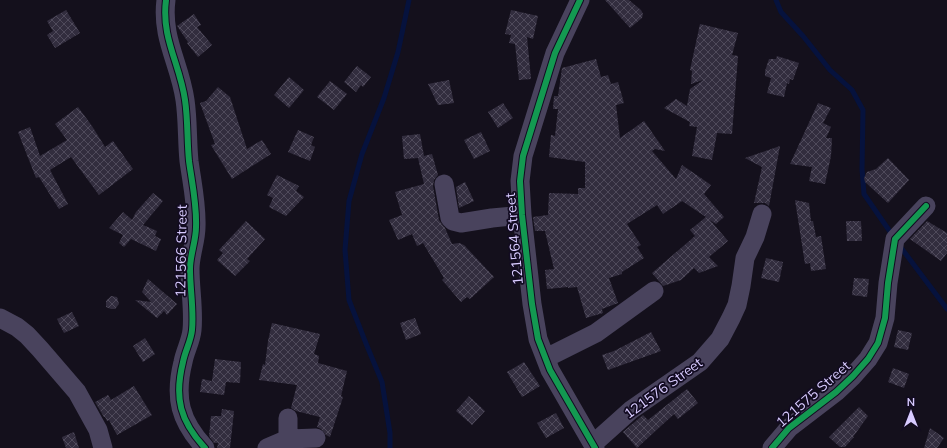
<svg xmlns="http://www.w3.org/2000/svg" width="947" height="448" font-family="Mulish,sans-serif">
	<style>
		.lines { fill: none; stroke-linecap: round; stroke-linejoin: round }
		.stream { stroke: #06123d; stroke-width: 5 }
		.building { fill: url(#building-cross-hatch) }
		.street { stroke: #49435d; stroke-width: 19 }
		.cycleway-casing { stroke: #120b21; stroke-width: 8 }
		.cycleway { stroke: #139951; stroke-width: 6 }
		.labels { text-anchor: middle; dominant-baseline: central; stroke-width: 3.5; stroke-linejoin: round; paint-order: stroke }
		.street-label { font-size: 14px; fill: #d8cbff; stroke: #120b21 }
	</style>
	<defs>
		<pattern id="building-cross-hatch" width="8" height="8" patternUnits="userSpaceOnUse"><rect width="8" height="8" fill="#322d3e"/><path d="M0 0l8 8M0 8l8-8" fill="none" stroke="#4f4a5b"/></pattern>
	</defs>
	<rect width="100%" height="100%" fill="#14101c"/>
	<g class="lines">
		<!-- stream -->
		<path class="stream" d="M776,0L781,12L803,36L830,70L852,90L863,110L862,169L864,194L893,236
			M899,245L947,309
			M390,448V433L382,382L367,346L349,300L345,250L349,201L362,154L384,98L398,52L409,0"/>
	</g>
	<!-- building -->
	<path class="building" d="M605,0H629L641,10L643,14L642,18L630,28Z
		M66,10L80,33L55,48L47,35L53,31L47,21Z
		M511,10L538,16L533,39L527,37L531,79L519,80L515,44L509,43L511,35L505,34Z
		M194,14L201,25L197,27L212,45L198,57L187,43L188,42L177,26Z
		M700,24L738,33L732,55L738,56L732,134L717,133L712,160L692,156L697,127L689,126L690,122L664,108L676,99L687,106L690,89L703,80L691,84L692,71L690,70Z
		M777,56L799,63L793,80L790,79L789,84L787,83L784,97L767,93L771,78L765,76V71L769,59H776Z
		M596,59L601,77L608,75L611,84L618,82L624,103L616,105L620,138L644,121L665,151L655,149L652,151L676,179L682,165L711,185L704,194L724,217L716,224L710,220L728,241L709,257L718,266L699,273L694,268L681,280L663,286L652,273L695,236L690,230L706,217L682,201L663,214L657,205L627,224L641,245L637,247L644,258L622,272V274L609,278L618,303L602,309L603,313L586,318L577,287L568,288V287L547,289L545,270L554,269L545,231H535L533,217L548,215L549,193L578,194V188H585V162L549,157L551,135L555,136L558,109H553L554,96H558L562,68Z
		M357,66L371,77L363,87L361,85L356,92L344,82Z
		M289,77L304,90L289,108L274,95Z
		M449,80L454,103L438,105L428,84Z
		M330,81L347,94L334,110L317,97Z
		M218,87L230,97L247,149L262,140L271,154L232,179L211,145L215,144L200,103L206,101Z
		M503,103L513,118L498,128L488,112Z
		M818,103L831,108L823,123L831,127L826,138H832L831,156L825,184L809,181L812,167L790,164Z
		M78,107L92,126L105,147L113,141L133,169L99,195L71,157L50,170L68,204L59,209L39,177L36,178L18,132L30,127L40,156L67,140L55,124Z
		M298,130L314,137L311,145L315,147L310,161L288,152Z
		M481,132L490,151L474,159L464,140Z
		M420,134L424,156L432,154L438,175L434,180L433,186L439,220L445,228L452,244L459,243L464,245L494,277L470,299L467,297L461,302L442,280L444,278L423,243L417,246L412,234L398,240L389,220L402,215L395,192L424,184L418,158L404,159L402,136Z
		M780,146L769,206L765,203H754L762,167L745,158Z
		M888,158L909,180L888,203L865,182L864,178L867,172L876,169Z
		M277,175L299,186L296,191L304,197L286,216L269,207L273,198L267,195Z
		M465,182L474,201L459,208L456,187Z
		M153,193L163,201L143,225L157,231L155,236L161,239L156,251L131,239L124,247L119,243L123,235L109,228L123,212L132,220L136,212Z
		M795,200L809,203L811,221H813L816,237L821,236L826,269L811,271L810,263L805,264Z
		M246,221L265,239L247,259L250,261L235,276L217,260L223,253L219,250Z
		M846,221H861L862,241H847Z
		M927,221L947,233V253L941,261L910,239Z
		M766,258L783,262L779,282L761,278Z
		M854,278L869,279L867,297L852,295Z
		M148,279L177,304L167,315L164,311L157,318L135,300L151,302L142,292Z
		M111,296L117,297L119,304L115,309H111L106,307V301Z
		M72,312L79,326L64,333L57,319Z
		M415,318L421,334L406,340L400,323Z
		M272,323L320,334L314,354L319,356L318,363L347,371L341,396L343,397L330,437L326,435L321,429L317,427L320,417L296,411L291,408L297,385L259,380L263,364L265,365L268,341Z
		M898,330L912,333L908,350L894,347Z
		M651,332L661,351L608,370L602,355L614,351Z
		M145,338L155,354L143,362L133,346Z
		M215,359L241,362L240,383L226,382L224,395L200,392L202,379L212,381Z
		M524,362L540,386L522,397L507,372Z
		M893,368L909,374L904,388L888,382Z
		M134,386L152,415L117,435L109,420L107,421L105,417H104L95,402L108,395L111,400Z
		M687,389L698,403L678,419L674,414L637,448L623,432L643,415L648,420Z
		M469,396L485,411L472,425L456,411Z
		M859,407L868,416L853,437H854L845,447H840L829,437Z
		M222,409L234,411L230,448H217L218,443H214L209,436L211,416H221Z
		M556,413L564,428L546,438L537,423Z
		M930,428L944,438L937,448H924Z
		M74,432L79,448H66L62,437Z"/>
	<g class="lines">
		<!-- street -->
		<path class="street" d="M166,0C161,38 180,64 185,100C188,120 187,141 189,161C192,183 197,205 196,227C196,241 190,255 190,269C190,289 194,310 192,330C191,341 185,351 183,362C174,398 180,421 205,448
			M580,0L555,53L523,156L520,181L522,215L532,304L538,339L550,370L595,448
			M444,184L450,218L453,221L461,223L492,218L522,215
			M0,318L17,327L27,335L40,349L77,392L98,430L103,448
			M546,358L596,333L654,291
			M288,418V439
			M593,444L631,410L700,362L720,339L731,318L737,305L741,286L745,258L755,237L762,214
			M267,448L288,439L316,438
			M772,448L789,428L836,392L853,376L868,359L878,343L885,318L888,283L895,239L926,206"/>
		<!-- cycleway casing -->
		<g class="cycleway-casing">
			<path id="cycleway" d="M166,0C161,38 180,64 185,100C188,120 187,141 189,161C192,183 197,205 196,227C196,241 190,255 190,269C190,289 194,310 192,330C191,341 185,351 183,362C174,398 180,421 205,448
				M580,0L555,53L523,156L520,181L522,215L532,304L538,339L550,370L595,448
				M772,448L789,428L836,392L853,376L868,359L878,343L885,318L888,283L895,239L926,206"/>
		</g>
		<!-- cycleway -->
		<use href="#cycleway" class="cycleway"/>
	</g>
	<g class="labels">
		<!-- street labels -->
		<g class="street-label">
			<text transform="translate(514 239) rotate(-95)">121564 Street</text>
			<text transform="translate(181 251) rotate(-89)">121566 Street</text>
			<text transform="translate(663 388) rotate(-36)">121576 Street</text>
			<text transform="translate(813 394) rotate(-41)">121575 Street</text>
		</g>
	</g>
	<!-- north arrow -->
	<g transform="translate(911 412)" stroke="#120b21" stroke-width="3" paint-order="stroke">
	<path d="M0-3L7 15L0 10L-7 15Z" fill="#d8cbff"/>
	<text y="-6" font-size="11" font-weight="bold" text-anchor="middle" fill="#d8cbff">N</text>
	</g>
</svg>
